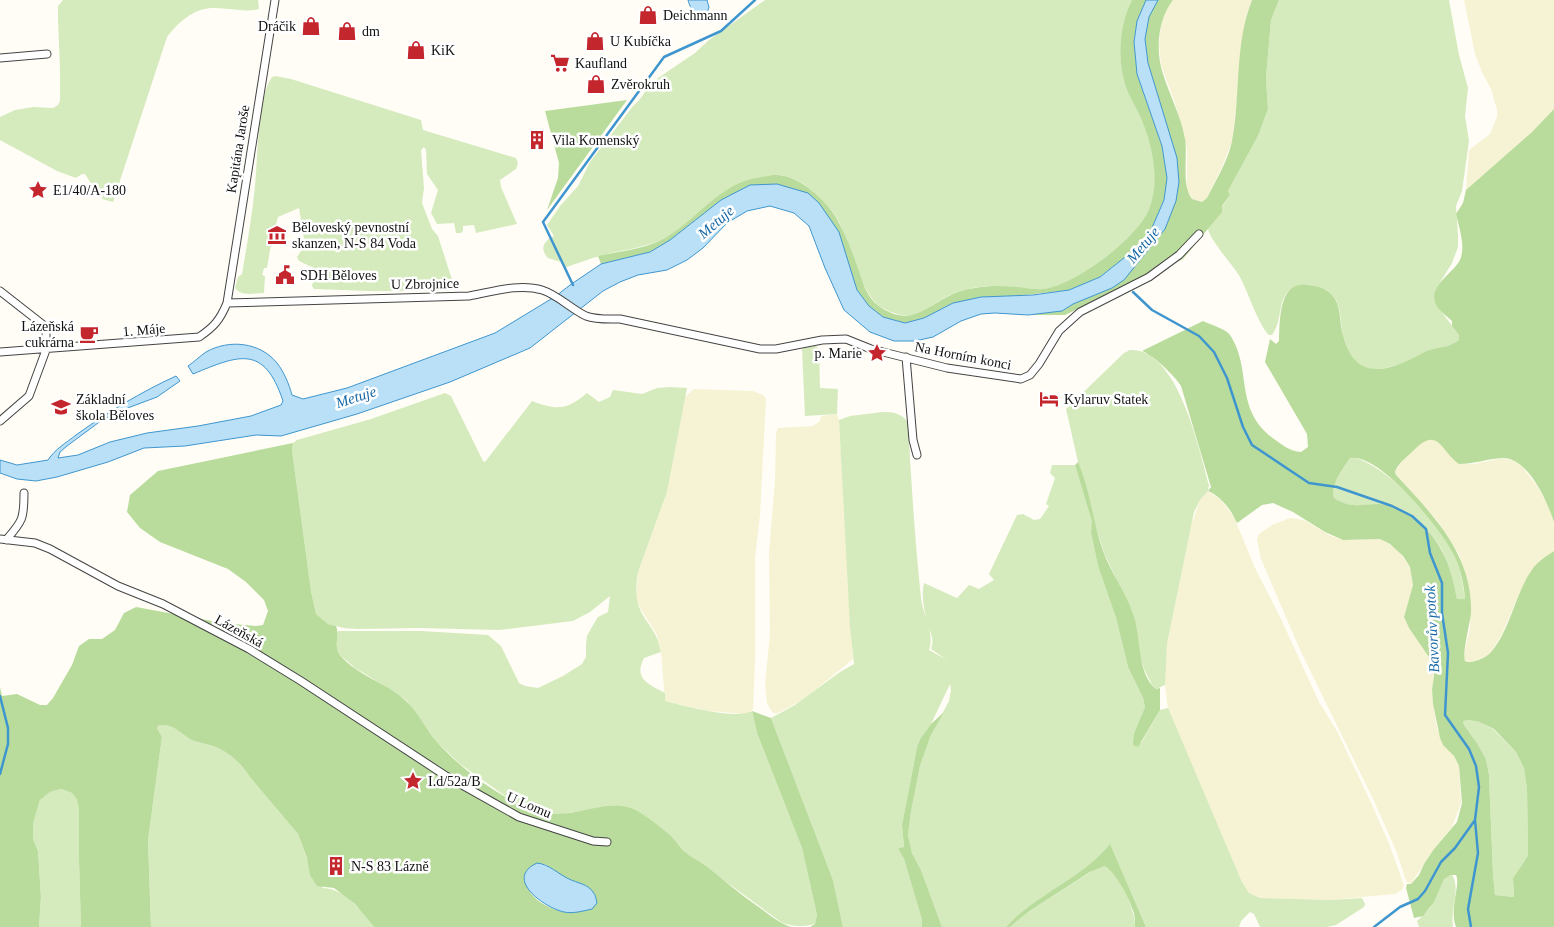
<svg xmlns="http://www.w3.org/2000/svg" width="1554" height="927" font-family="'Times New Roman',serif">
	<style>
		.farmland { fill: #f6f3d4 }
		.green { fill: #d5ebbd }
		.forest { fill: #b9dc9c; fill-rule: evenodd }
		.water { fill: #b9e0f7; stroke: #3f96cf }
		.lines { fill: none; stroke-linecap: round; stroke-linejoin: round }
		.stream { stroke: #3f96cf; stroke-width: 2.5 }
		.minor-casing { stroke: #444; stroke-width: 9 }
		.minor { stroke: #fff; stroke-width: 7 }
		.labels { text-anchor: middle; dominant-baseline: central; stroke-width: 5; stroke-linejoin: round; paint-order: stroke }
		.poi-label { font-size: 14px; fill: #111; stroke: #fff; text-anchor: start }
		.street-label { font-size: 14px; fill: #111; stroke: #fff }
		.water-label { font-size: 15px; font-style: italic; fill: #1768a6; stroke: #fff }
	</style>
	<rect width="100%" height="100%" fill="#fffdf5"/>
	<!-- farmland -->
	<path class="farmland" d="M1173,0H1252L1247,13L1232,142L1221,169L1207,198L1202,202L1192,199L1187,190V150L1184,135L1175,103L1161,65L1159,45L1161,26L1167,7Z
		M1464,0H1554V109L1532,132L1466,190L1469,150L1490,134L1497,117V110L1491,89L1482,72L1475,54Z
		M694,389L753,391L763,395L766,398L760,515L755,558V661L753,709L747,714L708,711L665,701L661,651L657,635L640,608L636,597L638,572L667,492L685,397Z
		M837,414L839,420L853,659L803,700L776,714L772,712L767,703L765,683L770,634L769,552L775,481L776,433L778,428L813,426L820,421L821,416Z
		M1432,439L1439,443L1459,464H1474L1502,458L1517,462L1522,466L1537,486L1549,507L1554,522V551L1531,570L1516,601L1502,634L1492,651L1487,656L1469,663L1463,659L1470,628V599L1466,577L1459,554L1436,519L1396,475L1395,472L1400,464L1420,443L1425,440Z
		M1208,491L1221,500L1234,517L1255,568L1281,619L1319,702L1337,731L1368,796L1388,841L1404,885L1402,890L1395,894L1330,900L1260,898L1249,893L1242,882L1168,710L1164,678L1167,644L1191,526L1200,500Z
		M1290,518L1304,520L1331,536L1343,540L1380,539L1396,548L1410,567L1413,585L1404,617L1409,628L1433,663L1434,677L1432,689L1433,704L1437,728L1443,744L1454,756L1459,766L1461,803L1452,827L1434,849L1411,884L1406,881L1397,853L1374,801L1301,652L1261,559L1258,545L1257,539L1259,534L1272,525Z"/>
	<!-- green -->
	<path class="green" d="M63,0H258L259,9C243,13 228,7 212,8C192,9 178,23 167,37L113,202L102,199L103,192L91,188L90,182L85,174H82L76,178L57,171L0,140V117L15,110L33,107L53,108L58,105L60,101V69L58,20V6Z
		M765,0H1132C1119,25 1117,56 1125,83C1129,96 1137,108 1142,121C1153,148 1162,186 1147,213C1132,242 1076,286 1043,289C1036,290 1027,288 1020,287C1004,286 988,285 973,288C965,290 957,292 950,295C923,308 914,326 881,307C861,295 850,243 838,220C832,209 823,200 813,192C805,184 792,176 780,175C774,174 768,176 762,177C719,183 705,214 672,234C650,248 624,249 600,256C588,259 576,264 564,268L561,262L548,258C539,248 544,241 554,236L547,225L560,206L578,186L590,162L633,106C642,99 645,90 652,82L695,53L709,40Z
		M1279,0H1449L1459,55L1468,88L1465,116L1469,141L1462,191L1456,206L1458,235V247L1452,263L1436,289L1438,307L1459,335V340C1448,349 1433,348 1420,355C1387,371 1353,383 1343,335C1340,322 1342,305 1332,295C1327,288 1316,286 1308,285C1301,284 1292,287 1287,293C1278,303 1282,322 1272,335H1269C1260,328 1247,290 1240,277C1233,265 1208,238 1208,228L1230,195L1228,191L1258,136L1268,109L1266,78L1271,20Z
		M275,76L291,79L421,120L423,130L516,158L518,163L516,169L500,180L501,187L517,224L476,233L474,225L463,226V231L461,233H456L454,223L437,224L431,213L438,190L427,174L426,150L424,147L421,150L424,188L422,203L432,229L438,236L455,289L446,291H369L314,289L312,286L316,269L299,261L297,257L305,245L299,208L278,217L272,238L267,268H264L262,275L265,276L264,293C254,293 242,297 235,288L238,277L242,274C247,245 252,216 255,186C258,159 257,98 272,77Z
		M813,346H816L819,350L820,388L838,389L837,414L805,416L802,348Z
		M1130,350C1178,348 1199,449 1209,485L1208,491L1200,500L1194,512L1167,644L1165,685L1156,689L1152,685L1144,669L1115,576L1104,553L1095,524L1078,462L1066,409L1124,353Z
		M670,387L687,388L667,492L638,572C636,584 635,595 639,607C646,625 657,629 661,652L644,658C633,679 649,684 665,693V701C686,706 734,720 752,711L757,733L802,848L817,915L815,924C805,927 791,927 781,922L685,852L673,838L614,806L555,815L528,809L515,803L460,764L437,742L406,700L395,692L355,668L340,655L337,649L336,637L338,631H421L488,635L501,646L519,683L525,686L538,688L563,676L582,664L586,657V645L587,636L592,627L598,617L608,612L610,596L590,612L573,621L499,630L420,628L356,629L344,628L328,624L316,614L311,591L292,450L293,443L297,440L371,419L445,393L451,396L483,461L485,462L532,401C556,410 566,411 587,393L599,402L610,397L613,390L642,394L657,388Z
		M883,412C893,412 901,413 908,422C911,481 915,540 921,598C923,616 935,633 929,650L947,660L931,649C935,638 930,633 927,622C924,609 921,596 924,583L957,598L969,585L979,589L994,580L989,574L1017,515L1023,514L1034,520L1040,519L1049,506L1046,504L1055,478L1050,473L1052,465H1075L1093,521L1091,533L1098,566L1116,618L1128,667L1143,698L1145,707L1141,717V743L1160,710L1168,708L1242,882L1249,893L1260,898L1330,900L1362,898L1365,904L1364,907L1336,925L1327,927H1260L1254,914L1250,912L1241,921L1239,927H1146L1110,845C1082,879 1037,895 1006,927H942L921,870L912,853L908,835L911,812L920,766L931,735L949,701L951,690L950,684L931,724L920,739L917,747L902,825L904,847L899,848L904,859L922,920V927H843L833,880L771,718L795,705L840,672L854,664L850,627L839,420L850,416Z
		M1352,457C1389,466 1437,521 1454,554C1460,568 1463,584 1465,599L1457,600C1454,584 1450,566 1443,552C1432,530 1406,507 1382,505C1362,503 1352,510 1334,498C1330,485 1343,469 1350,458Z
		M1469,720L1479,722L1493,729L1516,752L1524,768L1527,789L1528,857L1513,878L1514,897L1495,895L1493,874L1489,775L1486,759L1477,743L1464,725L1463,721Z
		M159,725C176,724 181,735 194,741C200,743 207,744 213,746C229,752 241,763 249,776L298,834L309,864L323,888C346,889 360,910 374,927H151L148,840L162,737L157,728Z
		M61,789L72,793L78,799L79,809V861L81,927H39L41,897L38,851L33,839V824L40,800L50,792Z
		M1100,866H1107C1120,876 1136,911 1135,927H1010L1028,912Z
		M1452,875C1461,888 1450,911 1453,927H1419L1417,921L1430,908L1444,879L1447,876Z"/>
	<!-- forest -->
	<path class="forest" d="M1132,0H1146L1137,21L1134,42L1137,74L1162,146L1167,178L1164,200L1151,230L1134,250L1100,277L1069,290L953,303L924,318L905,323L883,317L869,306L857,290L848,263L819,203L721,200L670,240L650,252L601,264L598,256C617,252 642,249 659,241C697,223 716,183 761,177C767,176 774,174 779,175C791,176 803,183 812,191C822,199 832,209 838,221C845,234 851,249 856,263C862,278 865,296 879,306C909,327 923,309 949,296C956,292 967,289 975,288C990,285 1005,286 1020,287C1027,288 1036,290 1043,289C1074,286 1137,239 1149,209C1160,182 1153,148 1142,121C1137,108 1129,97 1125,84C1117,57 1119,25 1132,0Z
		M1158,0H1173C1158,19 1155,50 1163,74C1170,96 1181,116 1185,139C1188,156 1181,185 1192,199L1202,202L1207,198C1216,180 1228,161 1232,141C1241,95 1234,45 1252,0H1279L1271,20L1266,78L1268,109L1258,136L1228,191L1230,195L1222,206V212L1183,259L1065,315H1028L1062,311L1073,304L1112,288L1176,201L1158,97L1148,63L1145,39L1149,17Z
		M627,100L547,210L558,178L559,163L545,111Z
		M1554,109V522C1547,501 1528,457 1502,458C1487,459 1474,464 1459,464C1440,450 1438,425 1413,451C1407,457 1398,463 1395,472L1396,475C1432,514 1473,554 1471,613C1470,623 1462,655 1465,661C1469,663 1471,662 1475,661C1482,659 1488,656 1492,651C1510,629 1515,595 1531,571C1537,562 1545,557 1554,551V927H1456C1449,910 1461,883 1456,875H1451L1444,879L1434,902L1423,916L1414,918L1406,888L1407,884H1411L1419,875L1424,864L1434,849L1457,822L1462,803L1459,766L1454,756L1443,745L1440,738L1433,704L1432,689L1434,677L1433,663L1409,628L1404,617L1413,585L1410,567L1403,556L1390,544L1380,539L1343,540L1325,532L1293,512L1273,503L1262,505L1237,523C1231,510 1222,497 1208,491L1211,487L1181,386C1174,375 1154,356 1142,351L1203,321C1211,325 1226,329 1230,335C1253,370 1233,409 1274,439C1283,445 1289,451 1301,452L1308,447L1307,434L1265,362L1270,339L1276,344L1279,341C1280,322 1278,280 1308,285C1317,286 1326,288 1332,295C1342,306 1339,322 1343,335C1353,377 1381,374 1413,358C1418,356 1422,353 1427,351C1438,347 1449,348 1459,340V335L1452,326V321C1448,317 1442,313 1438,308C1424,288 1452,275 1460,260C1466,246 1459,228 1456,214L1463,203L1466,190L1532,132ZM1350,458C1380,453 1441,529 1454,555C1460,568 1464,584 1465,599H1457C1454,584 1450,565 1442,551C1430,528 1406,506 1379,504C1360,504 1351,509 1334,498C1330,485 1343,469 1350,458ZM1469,720L1479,722L1494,729L1516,752L1524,768L1527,789L1528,856L1513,878L1514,897L1495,895L1493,874L1489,775L1486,759L1477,743L1464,725L1463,721Z
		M293,443L292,450L311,591L316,614L328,624L336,626C340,635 333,646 340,655C357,676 386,682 405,700C418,712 426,729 437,742C462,770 509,806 546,813C577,819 611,795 639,812C650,819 662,828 672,837C676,841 680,847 684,851C691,857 699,861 706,866C724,880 741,895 760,908C770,915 780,924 792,927H374L355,904L334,888L317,886L310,875L307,858L298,834L249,776C241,763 229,752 213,746C207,744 200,743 194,741C181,735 176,724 159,725L157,728L162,737L148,840L151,927H81L79,861V809L77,799L72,793L61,789L50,792L40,800L33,824V839L38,851L41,897L39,927H0V687L2,696L17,694L40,705H47L53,698L72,665L79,646L89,639H102L115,630L124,613L136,607L223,623L256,626L263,625L268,611L264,600L246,582L228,569L160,542L140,528L127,512L130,495L158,471ZM545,864C558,875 572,881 588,887L592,909C565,916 534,909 524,880Z
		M1078,462C1090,490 1093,522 1103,551C1111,573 1127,594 1134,617C1141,638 1137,674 1156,689L1160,688V710L1138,747L1133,745L1134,734L1145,707L1143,698L1128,667L1116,618L1098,566L1091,533L1092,521L1075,465Z
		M752,711L771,718L833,880L843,927H810L815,924L817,915L802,848L757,733Z
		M944,712L931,735L920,766L911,812L908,835L912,853L921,870L942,927H922V920L904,859L898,848L904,847L902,825L917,747L920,739L931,724Z
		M1110,844L1146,927H1135C1135,920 1135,914 1132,908C1129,898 1114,869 1104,866L1090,872L1028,912L1010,927H1006C1036,894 1082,879 1110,844Z"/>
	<!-- water -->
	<path class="water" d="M688,0H707L709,7L707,14C697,18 690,9 688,0Z
		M1146,0H1158L1149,17L1145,39L1148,63L1177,158L1179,182L1176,201L1165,229L1124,280L1112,288L1073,304L1062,311L1028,315L995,313L981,314L961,321L933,337L915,341H894L870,332L844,310L825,268L809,226L794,213L770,206L747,211L727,223L703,248L687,260L667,270L638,275L620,282L603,291L530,348L450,382L357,414L281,436L256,435L185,446L144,448L108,462L57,477L36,481L17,479L0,473V460L17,465L48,460C55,449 66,443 76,435C108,412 141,392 176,376L180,381L157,397L125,409L102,420L67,446L60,452L58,458L78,455L110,442L147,433L198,426L251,416L281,405L283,401C264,344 239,355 193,374L188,366C194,362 200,356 206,352C229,339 260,342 277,363C284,372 289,384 292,395L303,399L347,388L495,333L556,296L570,285L601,264L650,252L670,240L721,200L750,185L777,184L808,193L819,203L839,232L857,290L869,306L883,317L905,323L924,318L953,303L981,297L1033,295L1069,290L1100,277L1134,250L1151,230L1164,200L1167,178L1162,146L1137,74L1134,42L1137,21Z
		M537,863C549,864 558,874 569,879C577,883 588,884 593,892C596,895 596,900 597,903L592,909C583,911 573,914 564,912C545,908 503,879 537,863Z"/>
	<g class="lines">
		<!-- stream -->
		<path class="stream" d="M573,285L543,222L664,57L721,31L755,0
			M1133,292L1152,310L1199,336L1214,352L1227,378L1243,427L1252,445L1309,483L1337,487L1392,506L1412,516L1426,529L1430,553L1442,583V613L1448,653L1445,715L1469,749L1476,766L1479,787L1475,820L1455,848L1441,862L1425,891L1418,899L1400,907L1374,927
			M0,696L8,728V744L0,774
			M1471,927L1468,909L1478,853L1475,820"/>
		<!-- minor casing -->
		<g class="minor-casing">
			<path id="minor" d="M0,58L47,54
				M0,291L46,327V350L29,396L0,421
				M227,303L469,296C492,292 519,283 542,290C558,295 571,309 586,316C597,320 609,319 620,319L760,349H776L822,340L846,339L871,349L947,368L1021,379L1030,375L1039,364L1059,331L1080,312L1149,277L1179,255L1199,234
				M0,352L199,337C214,327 220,320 227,303L275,0
				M906,357L913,440L917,455
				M0,539L35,543L50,549L118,586L163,604L249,649L301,681L446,776L519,817L593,841L607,842
				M6,540C23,521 24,518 24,493"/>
		</g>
		<!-- minor -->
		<use href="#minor" class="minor"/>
	</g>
	<!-- icons -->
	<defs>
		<g id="shop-bare" transform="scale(1.5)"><path d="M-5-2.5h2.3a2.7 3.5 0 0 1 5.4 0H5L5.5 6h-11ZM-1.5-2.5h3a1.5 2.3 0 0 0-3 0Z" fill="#c4262e" stroke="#fff" stroke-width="2.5" paint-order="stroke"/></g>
		<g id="supermarket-bare" transform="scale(1.5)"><path d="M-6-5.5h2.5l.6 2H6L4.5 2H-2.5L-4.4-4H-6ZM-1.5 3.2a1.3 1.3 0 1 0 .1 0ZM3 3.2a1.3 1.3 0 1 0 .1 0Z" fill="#c4262e" stroke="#fff" stroke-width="2.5" paint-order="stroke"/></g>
		<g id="building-bare" transform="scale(1.5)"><path d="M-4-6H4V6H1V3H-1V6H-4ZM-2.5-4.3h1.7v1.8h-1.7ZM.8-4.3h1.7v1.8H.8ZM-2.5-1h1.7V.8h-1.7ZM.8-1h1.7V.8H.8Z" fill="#c4262e" stroke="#fff" stroke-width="2.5" paint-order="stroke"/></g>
		<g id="sight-bare" transform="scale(1.5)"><path d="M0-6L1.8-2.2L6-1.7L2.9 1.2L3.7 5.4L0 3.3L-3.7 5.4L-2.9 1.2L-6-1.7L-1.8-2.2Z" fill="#c4262e" stroke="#fff" stroke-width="2.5" paint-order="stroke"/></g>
		<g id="museum-bare" transform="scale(1.5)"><path d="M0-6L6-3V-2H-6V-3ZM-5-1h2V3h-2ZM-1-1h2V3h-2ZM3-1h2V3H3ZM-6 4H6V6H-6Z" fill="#c4262e" stroke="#fff" stroke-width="2.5" paint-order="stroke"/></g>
		<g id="civic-bare" transform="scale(1.5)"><path d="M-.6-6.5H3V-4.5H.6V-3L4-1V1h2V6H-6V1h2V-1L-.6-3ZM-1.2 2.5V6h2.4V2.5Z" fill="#c4262e" stroke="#fff" stroke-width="2.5" paint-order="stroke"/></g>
		<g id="cafe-bare" transform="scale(1.5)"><path d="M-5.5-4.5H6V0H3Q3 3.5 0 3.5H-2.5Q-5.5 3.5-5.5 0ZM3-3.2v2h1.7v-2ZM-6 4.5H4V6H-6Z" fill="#c4262e" stroke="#fff" stroke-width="2.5" paint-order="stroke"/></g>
		<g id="hotel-bare" transform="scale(1.5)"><path d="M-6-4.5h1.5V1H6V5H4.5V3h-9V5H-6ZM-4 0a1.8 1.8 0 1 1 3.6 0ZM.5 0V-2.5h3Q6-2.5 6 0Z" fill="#c4262e" stroke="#fff" stroke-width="2.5" paint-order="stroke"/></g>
		<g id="school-bare" transform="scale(1.5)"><path d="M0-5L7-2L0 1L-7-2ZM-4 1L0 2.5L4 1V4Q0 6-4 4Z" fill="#c4262e" stroke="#fff" stroke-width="2.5" paint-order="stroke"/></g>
	</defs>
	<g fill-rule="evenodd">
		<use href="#shop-bare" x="648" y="15"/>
		<use href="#shop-bare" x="311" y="26"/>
		<use href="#shop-bare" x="347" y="31"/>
		<use href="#shop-bare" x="595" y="41"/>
		<use href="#shop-bare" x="416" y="50"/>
		<use href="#supermarket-bare" x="560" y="63"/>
		<use href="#shop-bare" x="596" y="84"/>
		<use href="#building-bare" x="537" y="140"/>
		<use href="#sight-bare" x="38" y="190"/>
		<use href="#museum-bare" x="277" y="235"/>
		<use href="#civic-bare" x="285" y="275"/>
		<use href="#cafe-bare" x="89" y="334"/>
		<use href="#sight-bare" x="877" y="353"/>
		<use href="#hotel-bare" x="1049" y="399"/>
		<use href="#school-bare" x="61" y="407"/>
		<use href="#sight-bare" x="413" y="781"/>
		<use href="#building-bare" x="336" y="866"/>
	</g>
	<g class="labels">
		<!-- poi labels -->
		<g class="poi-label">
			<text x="663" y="15">Deichmann</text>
			<text x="296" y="26" text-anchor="end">Dráčik</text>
			<text x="362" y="31">dm</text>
			<text x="610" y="41">U Kubíčka</text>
			<text x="431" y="50">KiK</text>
			<text x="575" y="63">Kaufland</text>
			<text x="611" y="84">Zvěrokruh</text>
			<text x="552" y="140">Vila Komenský</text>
			<text x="53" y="190">E1/40/A-180</text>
			<text x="292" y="227">Běloveský pevnostní<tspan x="292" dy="16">skanzen, N-S 84 Voda</tspan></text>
			<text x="300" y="275">SDH Běloves</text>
			<text x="74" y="326" text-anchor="end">Lázeňská<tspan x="74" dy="16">cukrárna</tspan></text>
			<text x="862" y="353" text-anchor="end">p. Marie</text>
			<text x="76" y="399">Základní<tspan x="76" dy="16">škola Běloves</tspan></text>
			<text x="1064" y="399">Kylaruv Statek</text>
			<text x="428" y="781">I.d/52a/B</text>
			<text x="351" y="866">N-S 83 Lázně</text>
		</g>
		<!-- street labels -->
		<g class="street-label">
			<text transform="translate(238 149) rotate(-81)">Kapitána Jaroše</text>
			<text transform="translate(425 284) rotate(-1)">U Zbrojnice</text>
			<text transform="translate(144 330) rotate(-5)">1. Máje</text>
			<text transform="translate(963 356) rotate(11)">Na Horním konci</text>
			<text transform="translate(239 631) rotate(29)">Lázeňská</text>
			<text transform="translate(529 805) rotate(23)">U Lomu</text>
		</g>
		<!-- water labels -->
		<g class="water-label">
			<text transform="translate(716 222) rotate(-41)">Metuje</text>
			<text transform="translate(1143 245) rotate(-50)">Metuje</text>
			<text transform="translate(356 397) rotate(-18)">Metuje</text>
			<text transform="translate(1432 629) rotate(-93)">Bavorův potok</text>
		</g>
	</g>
</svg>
